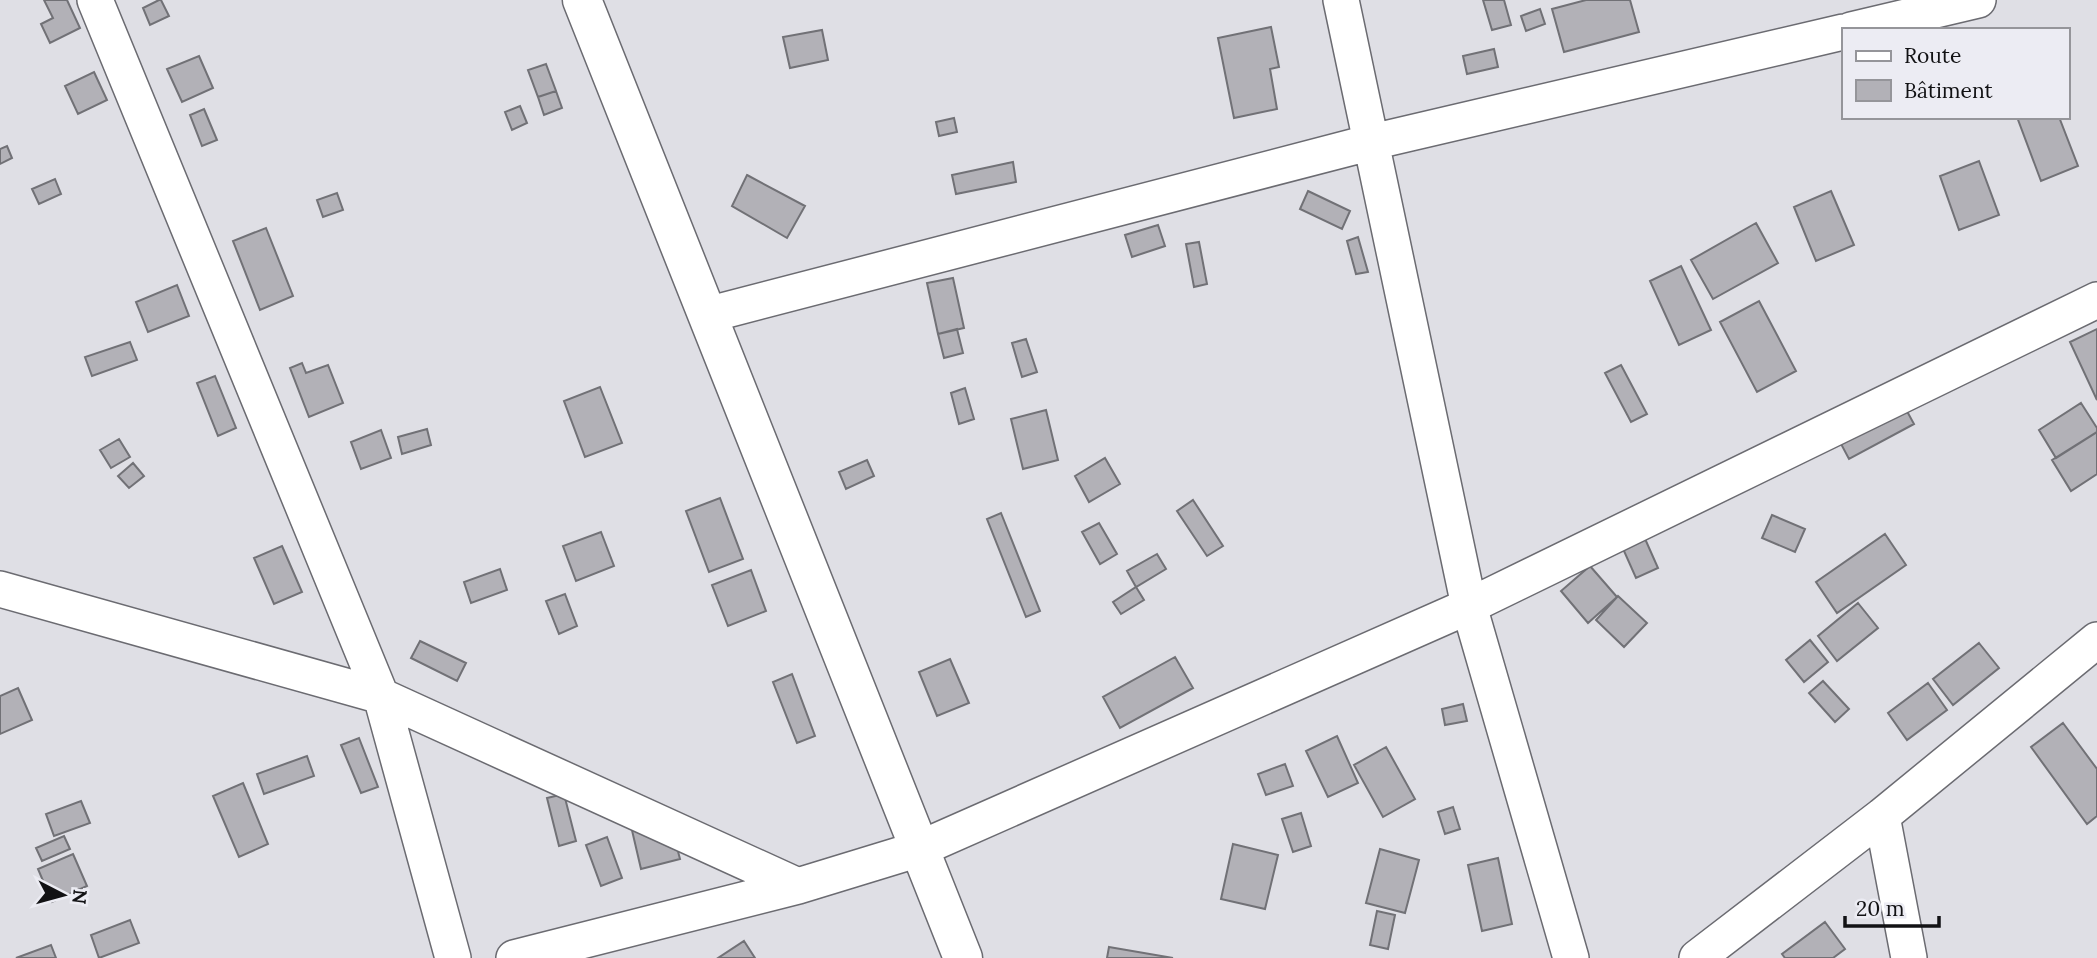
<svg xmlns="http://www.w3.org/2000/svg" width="2097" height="958" font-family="Lora,serif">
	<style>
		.building { fill: #b2b1b7; stroke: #717176; stroke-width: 2 }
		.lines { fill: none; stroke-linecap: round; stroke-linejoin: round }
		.street-casing { stroke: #6b6b71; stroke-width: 38 }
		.secondary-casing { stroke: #6b6b71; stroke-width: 41 }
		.street { stroke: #fff; stroke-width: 35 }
		.secondary { stroke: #fff; stroke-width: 38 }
	</style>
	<rect width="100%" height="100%" fill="#dfdfe5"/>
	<!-- building -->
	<path class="building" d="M44,0H67L80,28L50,43L41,24L53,18Z
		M159,0H161L169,16L150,25L143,8Z
		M1483,0H1504L1511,25L1492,30Z
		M1586,0H1630L1639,32L1564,52L1552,9Z
		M1540,9L1545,24L1526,31L1521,16Z
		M1271,27L1279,67L1270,69L1277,109L1234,118L1218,38Z
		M822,30L828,60L790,68L783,37Z
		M1494,49L1498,67L1467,74L1463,56Z
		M199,56L213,88L182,102L167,69Z
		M546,64L556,91L538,97L528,70Z
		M94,72L107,100L78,114L65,86Z
		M556,91L562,108L544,115L538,97Z
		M520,106L527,123L512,130L505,112Z
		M204,109L217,140L202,146L190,115Z
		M2017,117H2059L2078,166L2041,181Z
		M954,118L957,132L939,136L936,122Z
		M7,146L12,158L0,164V149Z
		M1979,161L1999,215L1959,230L1940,176Z
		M1013,162L1016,182L956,194L952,175Z
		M747,175L805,206L787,238L732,206Z
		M55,179L61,194L39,204L32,189Z
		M1308,191L1350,211L1342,229L1300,209Z
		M1831,191L1854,245L1816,261L1794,207Z
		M337,193L343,210L323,217L317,200Z
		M1756,223L1778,263L1713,299L1691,260Z
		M1158,225L1165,246L1132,257L1125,235Z
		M266,228L293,296L260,310L233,241Z
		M1358,237L1368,272L1356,274L1347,241Z
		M1199,242L1207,284L1194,287L1186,244Z
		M1681,266L1711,330L1679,345L1650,281Z
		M953,278L964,328L938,334L927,283Z
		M177,285L189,316L148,332L136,302Z
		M1759,301L1796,371L1757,392L1720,322Z
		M957,329L963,353L944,358L938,334Z
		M2097,329V400L2070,342Z
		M1026,339L1037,372L1022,377L1012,343Z
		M130,342L137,360L92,376L85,357Z
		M302,363L306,373L328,365L343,403L309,417L290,368Z
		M1621,365L1647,414L1631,422L1605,373Z
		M215,376L236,428L218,436L197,383Z
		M600,387L622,443L585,457L564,401Z
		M965,388L974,419L959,424L951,393Z
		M1896,391L1914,424L1849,459L1832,427Z
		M2081,403L2097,428V432L2056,458L2039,430Z
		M1046,410L1058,460L1023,469L1011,419Z
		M427,429L431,445L402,454L398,437Z
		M381,430L391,458L361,469L351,442Z
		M2097,432V474L2071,491L2052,460Z
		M119,439L130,457L111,468L100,450Z
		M1105,458L1120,484L1089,502L1075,476Z
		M867,460L874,476L846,489L839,472Z
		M133,463L144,476L129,488L118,476Z
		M720,498L743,559L709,572L686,511Z
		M1193,500L1223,546L1207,556L1177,511Z
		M1001,513L1040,611L1026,617L987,519Z
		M1772,515L1805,529L1795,552L1762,538Z
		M1099,523L1117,554L1100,564L1082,532Z
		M601,532L614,566L576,581L563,546Z
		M1642,532L1658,568L1636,578L1620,542Z
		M1885,534L1906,565L1837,613L1816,582Z
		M282,546L302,592L274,604L254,558Z
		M1157,554L1166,569L1136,587L1127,571Z
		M1590,566L1617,597L1588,623L1561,591Z
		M500,569L507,590L471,603L464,582Z
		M751,570L766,611L728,626L712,585Z
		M1136,587L1144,600L1121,614L1113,602Z
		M565,594L577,626L559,634L546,601Z
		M1618,596L1647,623L1624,647L1596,620Z
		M1858,603L1878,628L1837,661L1818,636Z
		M1810,640L1828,662L1804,682L1786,660Z
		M420,641L466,663L457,681L411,658Z
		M1979,643L1999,668L1953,705L1933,679Z
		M1175,657L1193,688L1120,728L1103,697Z
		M950,659L969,703L937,716L919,672Z
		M792,674L815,736L797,743L773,682Z
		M1823,681L1849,709L1835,722L1809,693Z
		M1928,683L1947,710L1907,740L1888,713Z
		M18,688L32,720L0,734V696Z
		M1463,704L1467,721L1445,725L1442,709Z
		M2063,723L2097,769V816L2087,824L2031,747Z
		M1337,736L1358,783L1328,797L1306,751Z
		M359,738L378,787L361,793L341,745Z
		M1386,747L1415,799L1383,817L1354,765Z
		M307,756L314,776L264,794L257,774Z
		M1285,764L1293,786L1266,795L1258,774Z
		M243,783L268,844L239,857L213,796Z
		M564,794L576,841L559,846L547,798Z
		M81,801L90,823L54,836L46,814Z
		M1453,807L1460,829L1445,834L1438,812Z
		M1301,813L1311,846L1293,852L1282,819Z
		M669,817L680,859L641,869L631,826Z
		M64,836L70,849L42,861L36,848Z
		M607,837L622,878L601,886L586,845Z
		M1233,844L1278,855L1265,909L1221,899Z
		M1380,849L1419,860L1405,913L1366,903Z
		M73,854L87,886L52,902L38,869Z
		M1498,858L1512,924L1482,931L1468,865Z
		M1377,911L1395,915L1388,949L1370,945Z
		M130,920L139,943L99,958L91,935Z
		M1825,922L1845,949L1833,958H1785L1782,954Z
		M744,941L755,958H718Z
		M51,945L56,958H16Z
		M1109,947L1173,958H1107Z"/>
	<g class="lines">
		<!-- street casing -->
		<g class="street-casing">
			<path id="street" d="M95,0L381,696L453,958
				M1341,0L1469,606L1571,958
				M1851,30L1978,0
				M707,315L1372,142L1843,32
				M0,589L381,696L798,886
				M1882,816L1909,958
				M514,958L798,886L919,849L1469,606L2097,300
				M1697,958L1882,816L2097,640"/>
		</g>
		<!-- secondary casing -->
		<g class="secondary-casing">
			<path id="secondary" d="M582,0L963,958"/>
		</g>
		<!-- street -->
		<use href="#street" class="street"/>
		<!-- secondary -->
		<use href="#secondary" class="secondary"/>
	</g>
	<!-- legend -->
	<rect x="1842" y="28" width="228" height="91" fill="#ececf3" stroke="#95959a" stroke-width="2"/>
	<rect x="1856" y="51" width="35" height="10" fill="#ffffff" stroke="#95959a" stroke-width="2"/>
	<text x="1904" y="63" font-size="21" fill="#121214">Route</text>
	<rect x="1856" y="80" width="35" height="21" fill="#b2b1b7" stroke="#95959a" stroke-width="2"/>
	<text x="1904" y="98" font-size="21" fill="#121214">Bâtiment</text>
	<!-- north arrow -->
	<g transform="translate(63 895) rotate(96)" stroke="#ececf3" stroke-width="5" paint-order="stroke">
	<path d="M0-5L12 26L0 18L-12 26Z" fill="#121214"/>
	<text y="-10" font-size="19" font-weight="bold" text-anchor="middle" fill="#121214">N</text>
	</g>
	<!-- scale -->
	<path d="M1845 916v10h94v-10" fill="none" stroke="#121214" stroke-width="3.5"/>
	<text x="1856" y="916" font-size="21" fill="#121214" stroke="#ececf3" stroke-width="5" paint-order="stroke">20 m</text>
</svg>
